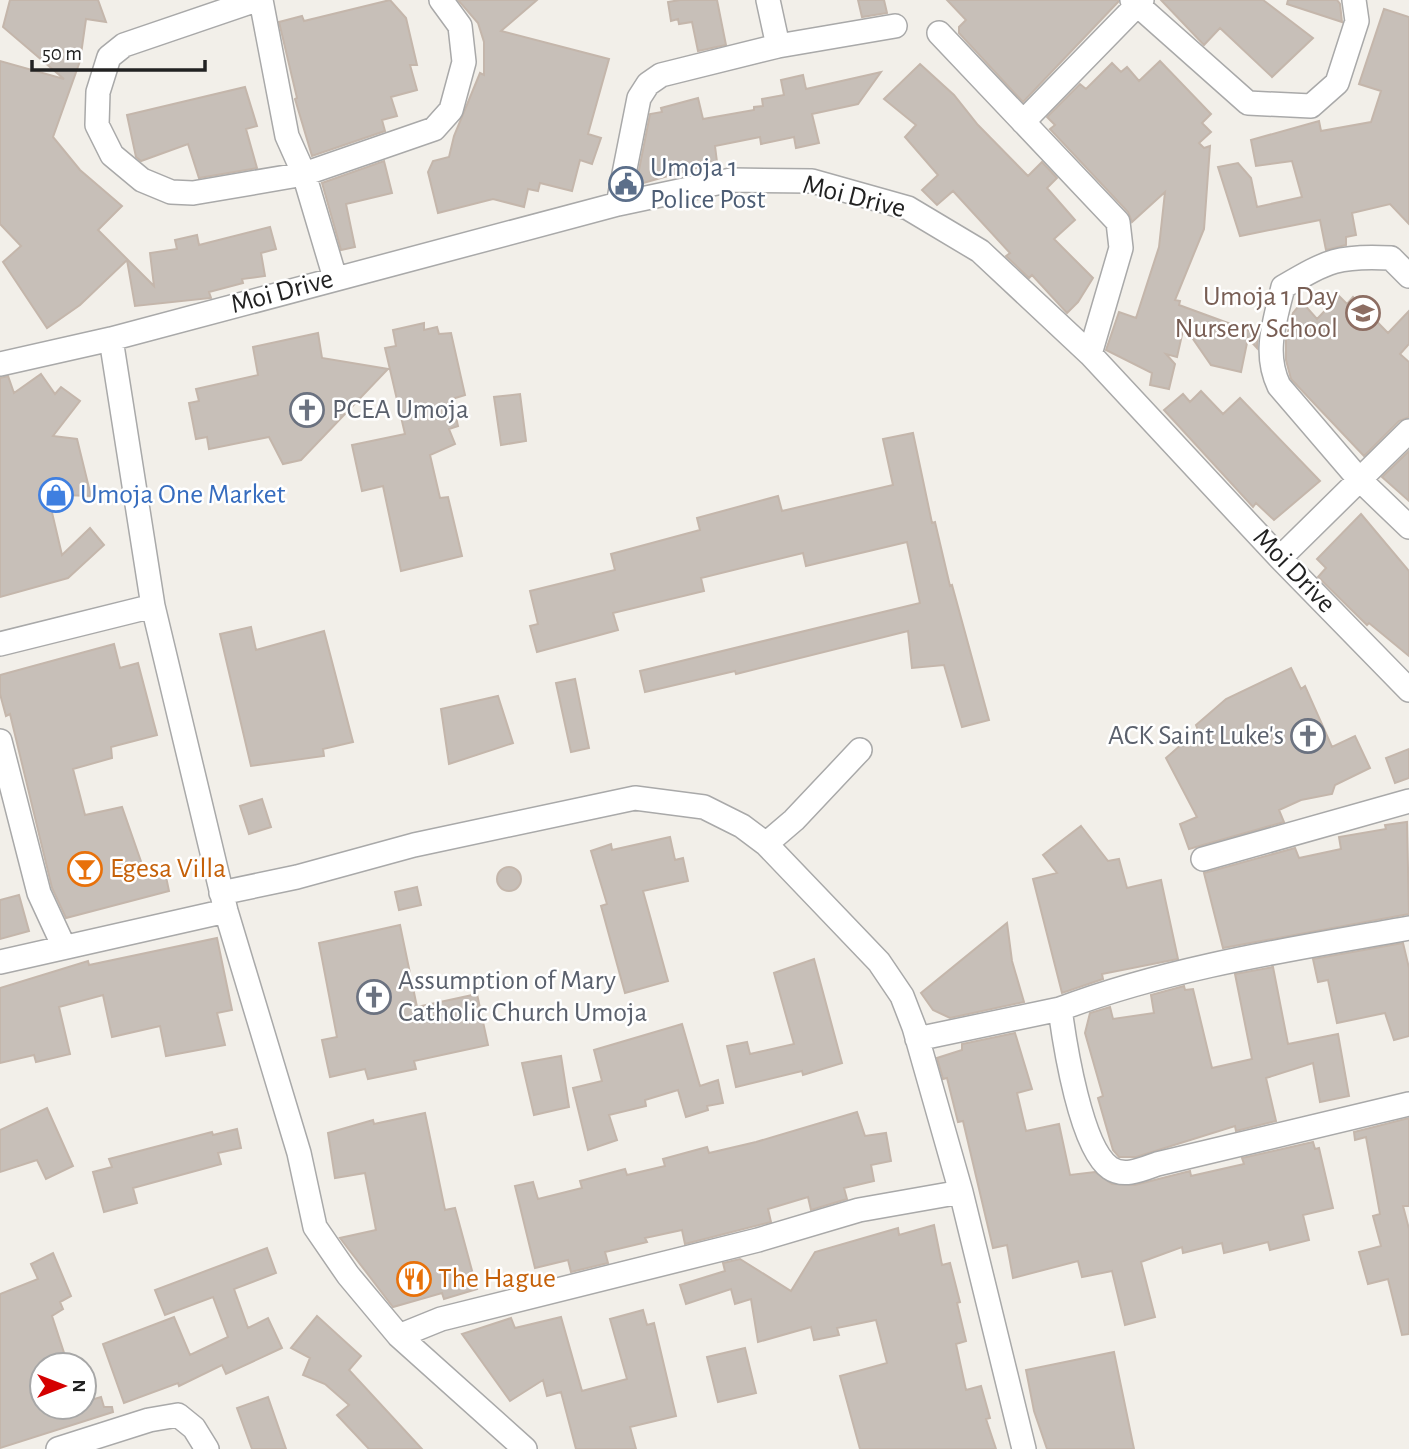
<svg xmlns="http://www.w3.org/2000/svg" width="1409" height="1449" font-family="'Alegreya Sans',sans-serif">
	<style>
		.building { fill: #c7bfb8; stroke: #c4b6ab; stroke-width: 2 }
		.lines { fill: none; stroke-linecap: round; stroke-linejoin: round }
		.minor-casing { stroke: #a9a9a9; stroke-width: 26 }
		.minor { stroke: #fff; stroke-width: 23 }
		.labels { text-anchor: middle; dominant-baseline: central; stroke-width: 5; stroke-linejoin: round; paint-order: stroke }
		.service-label { font-size: 28px; fill: #4e5e75; stroke: #fff; text-anchor: start }
		.street-label { font-size: 28px; fill: #222; stroke: #fff }
		.education-label { font-size: 28px; fill: #785e54; stroke: #fff; text-anchor: end }
		.worship-label { font-size: 28px; fill: #5b616d; stroke: #fff; text-anchor: start }
		.shop-label { font-size: 28px; fill: #366cbe; stroke: #fff; text-anchor: start }
		.food-label { font-size: 28px; fill: #c56008; stroke: #fff; text-anchor: start }
	</style>
	<rect width="100%" height="100%" fill="#f2efe9"/>
	<!-- building -->
	<path class="building" d="M10,0H98L106,22L86,19L80,61L53,137L80,170L122,206L98,230L154,286L150,253L177,249L175,240L197,235L199,245L270,227L276,249L261,253L265,276L242,279L243,283L209,292L211,298L135,306L127,260L80,305L47,328L3,262L21,246L0,224V61L64,79L3,27Z
		M390,0L406,18L417,65H410L417,90L391,97L397,116L382,120L385,131L312,156L295,99L297,98L279,22L302,16L304,21Z
		M458,0H537L501,31L609,59L588,134L601,138L592,164L580,160L572,191L540,183L538,191L528,189L524,207L493,199L438,213L428,172L433,161L449,157L454,136L480,73L484,75V42L478,23Z
		M680,0H717L726,45L698,51L692,22L679,24L678,19L671,21L668,2Z
		M858,0H884L887,13L862,17Z
		M947,0H1118V2L1023,102L959,33V27L966,20Z
		M1161,0H1263L1313,38L1272,77L1220,28L1204,45Z
		M1288,0H1337L1340,4L1342,22L1287,4Z
		M1384,9L1409,17V224L1390,204L1352,213L1356,235L1346,237V245L1326,250L1320,220L1240,236L1218,167L1238,163L1251,178L1257,207L1302,197L1292,161L1256,166L1251,140L1319,121L1321,131L1371,122L1381,91L1359,84Z
		M1160,61L1211,114L1202,123L1211,132L1199,143L1204,148L1210,146L1204,229L1175,300L1180,301L1179,305L1258,334L1257,348L1248,338L1241,372L1211,365L1184,326L1177,357L1166,354L1175,364L1169,389L1150,385L1152,373L1106,350L1119,312L1136,318L1159,247L1165,192L1132,222L1128,212L1050,129L1055,125L1047,117L1080,84L1086,89L1112,63L1121,72L1127,67L1139,81Z
		M920,64L954,95L978,125L1028,176L1042,162L1057,178L1047,188L1075,220L1054,239L1093,278L1078,302L1067,313L1032,275L1029,278L1006,256L1010,253L953,191L937,205L922,190L938,175L905,137L916,125L884,99Z
		M881,72L858,104L812,114L819,143L796,148L794,137L761,144L760,137L715,146L717,162L636,185L650,114L662,112L661,108L698,98L703,119L754,110V107L763,106L762,99L784,95L781,80L803,75L806,89Z
		M245,87L257,126L246,129L257,168L199,178L188,144L141,161L136,157L127,115Z
		M384,161L392,193L346,204L355,247L341,250L322,183Z
		M1339,296L1347,304L1353,297L1388,333L1409,311V344L1400,354L1409,362V417L1399,421L1364,456L1291,379L1286,360V339L1293,313L1302,302L1317,319Z
		M424,323V330L437,327L439,334L451,333L465,395L452,399L458,426L449,429L455,444L430,455L440,498L448,497L462,556L401,571L383,486L362,491L352,445L405,434L385,348L396,346L393,330Z
		M318,333L322,358L388,369L301,460L283,464L269,437L209,449L207,437L196,439L189,403L199,401L196,389L258,375L253,347Z
		M41,374L55,394L61,387L80,401L53,436L77,439L91,496L62,495L67,500L50,504L62,555L90,528L104,545L68,578L0,597V378L8,376L14,393Z
		M1201,391L1223,414L1240,398L1320,481L1274,520L1256,503L1253,507L1164,410L1183,394L1190,402Z
		M520,394L526,441L501,445L494,397Z
		M913,433L932,523L935,522L950,586L952,585L989,720L962,727L944,665L912,668L908,631L736,674L735,671L645,692L640,671L920,603L907,542L806,566L803,553L701,578L704,591L613,613L618,630L537,652L530,626L538,624L530,591L615,570L611,554L700,530L697,518L778,496L782,511L893,485L883,439Z
		M1409,451V501L1382,477Z
		M1361,514L1409,571V656L1369,623L1367,625L1318,577L1326,568L1317,559Z
		M251,627L256,650L324,631L353,742L323,749L324,756L251,766L220,634Z
		M114,644L120,668L138,663L157,735L111,747L112,758L73,769L85,815L122,807L144,870L155,867L157,874L165,872L169,891L66,918L52,888L10,714L6,716L0,694V675Z
		M1291,668L1301,689L1305,686L1332,747L1355,736L1370,768L1335,785L1332,794L1301,800L1279,810L1284,822L1189,849L1180,824L1197,817L1166,758L1198,730L1196,725L1226,699Z
		M575,679L589,748L571,752L556,683Z
		M498,696L513,743L449,764L441,709Z
		M1409,749V778L1395,783L1386,758Z
		M262,799L271,827L249,834L240,806Z
		M1407,822L1409,914L1223,948L1204,873L1295,848L1299,858L1341,849L1339,837L1386,829L1385,825Z
		M1081,826L1108,861L1119,859L1127,888L1161,880L1178,959L1102,974L1103,979L1062,993L1033,879L1057,873L1043,855Z
		M670,837L675,860L683,858L688,881L643,891L668,981L625,993L601,906L607,904L591,851L611,844L612,850Z
		M497 879a12 12 0 1 1 24 0a12 12 0 1 1-24 0Z
		M417,887L421,905L399,910L395,892Z
		M19,895L29,931L0,939V900Z
		M1007,923L1012,961L1024,1002L950,1018L933,1010L921,993Z
		M400,925L417,1007L477,994L488,1045L414,1061L416,1069L368,1079L365,1069L330,1077L322,1040L337,1037L319,943Z
		M217,938L232,1010L217,1013L225,1045L166,1056L160,1026L112,1037L103,995L59,1007L70,1054L36,1062L34,1055L0,1063V988L88,961L89,965Z
		M1403,943L1409,968V1036L1394,1040L1385,1013L1337,1023L1328,980L1318,982L1313,959Z
		M814,959L842,1063L803,1075L802,1071L736,1087L727,1046L747,1042L750,1054L794,1044L774,973Z
		M1273,967L1288,1044L1338,1034L1349,1096L1320,1102L1313,1063L1266,1078L1276,1121L1236,1131L1235,1126L1136,1157H1119L1113,1150L1098,1098L1103,1096L1085,1033L1090,1013L1110,1007L1113,1019L1154,1013L1151,995L1184,986L1185,990L1193,989L1212,1068L1252,1059L1235,974Z
		M682,1024L700,1086L718,1080L723,1103L707,1106L708,1110L686,1117L678,1090L645,1100L646,1106L609,1115L617,1140L588,1150L573,1088L602,1081L594,1050Z
		M1015,1033L1032,1089L1017,1093L1026,1131L1059,1124L1070,1175L1095,1172L1112,1184L1135,1185L1190,1171L1191,1176L1244,1164L1242,1158L1313,1142L1315,1149L1319,1148L1333,1208L1303,1215L1309,1240L1270,1250L1268,1242L1224,1253L1222,1243L1183,1253L1182,1247L1141,1262L1155,1317L1125,1325L1112,1271L1082,1277L1078,1261L1013,1278L1007,1245L993,1248L963,1121L958,1122L947,1078L943,1079L937,1058L962,1050V1044Z
		M561,1056L569,1107L534,1115L522,1063Z
		M47,1108L73,1166L46,1179L37,1160L0,1172V1130Z
		M857,1112L865,1136L886,1133L891,1161L871,1165L874,1181L844,1188L847,1199L811,1210L808,1197L768,1209L771,1222L685,1244L682,1230L645,1238L647,1242L605,1252L608,1263L571,1272L568,1260L535,1268L515,1186L533,1182L538,1199L582,1188L580,1181L625,1169L627,1175L665,1166L663,1159L707,1147L709,1153L756,1142Z
		M425,1113L445,1210L455,1208L477,1289L444,1299L442,1293L393,1307L340,1238L376,1230L365,1173L335,1178L328,1133L373,1120L374,1124Z
		M1409,1118V1206H1403L1409,1229V1334L1402,1335L1388,1279L1368,1284L1359,1252L1381,1246L1373,1216L1380,1214L1366,1137L1355,1140L1354,1132Z
		M237,1129L241,1148L218,1153L221,1164L133,1188L137,1203L104,1212L93,1172L112,1167L109,1159L212,1132L213,1135Z
		M934,1225L942,1265L950,1263L960,1302L957,1303L966,1341L956,1344L966,1390L981,1386L990,1418L986,1419L996,1449H860L840,1376L887,1363L876,1320L837,1328L839,1335L814,1340L811,1327L758,1342L751,1299L735,1304L731,1289L686,1304L680,1285L725,1271L723,1263L740,1259L791,1291L815,1252L898,1228L899,1235Z
		M267,1248L276,1273L234,1289L248,1328L268,1318L282,1348L226,1374L222,1365L179,1386L178,1383L124,1403L103,1344L174,1317L190,1355L228,1337L213,1297L165,1315L155,1290Z
		M53,1253L71,1296L60,1302L63,1309L52,1316L67,1362L42,1365V1407H84V1402L101,1397L104,1407H112L113,1412L0,1448V1294L38,1279L31,1264Z
		M643,1310L647,1325L654,1323L676,1416L630,1427L636,1449H576L561,1392L547,1396L543,1380L510,1401L462,1334L511,1318L515,1328L561,1317L582,1391L627,1379L610,1319Z
		M317,1316L361,1356L349,1370L422,1449H369L337,1415L349,1405L325,1384L303,1375L310,1358L291,1348Z
		M745,1348L756,1393L718,1402L707,1357Z
		M1114,1352L1134,1449H1047L1034,1411L1026,1370Z
		M268,1397L286,1449H252L237,1408Z"/>
	<g class="lines">
		<!-- minor casing -->
		<g class="minor-casing">
			<path id="minor" d="M256,0L124,45L109,57L98,92L97,125L112,155L142,180L171,192L193,193L304,174L434,129L451,110L464,62L460,26L441,0
				M261,0L287,136L304,174L335,278
				M768,0L778,46
				M1132,0L1248,103L1311,106L1337,83L1357,21L1354,0
				M939,33L1118,222L1121,248L1090,354
				M1023,122L1142,0
				M618,204L639,98L648,84L661,75L778,46L895,26
				M1409,276L1391,258C1338,255 1328,261 1283,287C1275,321 1263,353 1279,386L1358,478L1409,527
				M111,339L153,606L226,911L299,1153L315,1227L348,1275L399,1336L525,1449
				M0,364L111,339L618,204L731,180L812,181L908,208L980,251L1090,354L1280,558L1409,690
				M1280,558L1409,431
				M0,644L153,606
				M0,741L39,893L64,947
				M766,844L879,962L902,996L914,1027L961,1192L1024,1449
				M1203,859L1409,801
				M221,893L297,877L414,845L635,798L704,807L742,826L766,844L794,820L860,750
				M1409,928C1292,949 1171,967 1060,1009C1065,1046 1081,1148 1110,1168C1124,1178 1143,1169 1157,1164L1409,1104
				M0,962L226,911
				M917,1039L1060,1009
				M399,1336L441,1319L758,1240L859,1210L961,1192
				M58,1449L149,1420L178,1415L194,1428L207,1449"/>
		</g>
		<!-- minor -->
		<use href="#minor" class="minor"/>
	</g>
	<!-- icons -->
	<defs>
		<g id="civic-ring" transform="scale(1.75)"><circle r="9.5" fill="#fff" stroke="#5c6f8a" stroke-width="1.5"/><path d="M-.6-6.5H3V-4.5H.6V-3L4-1V1h2V6H-6V1h2V-1L-.6-3ZM-1.2 2.5V6h2.4V2.5Z" fill="#5c6f8a"/></g>
		<g id="school-ring" transform="scale(1.75)"><circle r="9.5" fill="#fff" stroke="#8d6e63" stroke-width="1.5"/><path d="M0-5L7-2L0 1L-7-2ZM-4 1L0 2.5L4 1V4Q0 6-4 4Z" fill="#8d6e63"/></g>
		<g id="church-ring" transform="scale(1.75)"><circle r="9.5" fill="#fff" stroke="#6b7280" stroke-width="1.5"/><path d="M-1.2-6h2.4v3.5h3.3v2.4h-3.3V6h-2.4V-.1h-3.3v-2.4h3.3Z" fill="#6b7280"/></g>
		<g id="shop-ring" transform="scale(1.75)"><circle r="9.5" fill="#fff" stroke="#3f7fe0" stroke-width="1.5"/><path d="M-5-2.5h2.3a2.7 3.5 0 0 1 5.4 0H5L5.5 6h-11ZM-1.5-2.5h3a1.5 2.3 0 0 0-3 0Z" fill="#3f7fe0"/></g>
		<g id="bar-ring" transform="scale(1.75)"><circle r="9.5" fill="#fff" stroke="#e8710a" stroke-width="1.5"/><path d="M-6-5H6L.8 .8V4.5H3.5V6h-7V4.5H-.8V.8Z" fill="#e8710a"/></g>
		<g id="restaurant-ring" transform="scale(1.75)"><circle r="9.5" fill="#fff" stroke="#e8710a" stroke-width="1.5"/><path d="M-5-6h1v4h1v-4h1v4h1v-4h1v5L-1.5 .5V6h-2V.5L-5-1ZM5-6V6H3V1.5H1.5Q1.5-4 5-6Z" fill="#e8710a"/></g>
	</defs>
	<g fill-rule="evenodd">
		<use href="#civic-ring" x="626" y="184"/>
		<use href="#school-ring" x="1363" y="313"/>
		<use href="#church-ring" x="307" y="410"/>
		<use href="#shop-ring" x="56" y="495"/>
		<use href="#church-ring" x="1308" y="736"/>
		<use href="#bar-ring" x="85" y="869"/>
		<use href="#church-ring" x="374" y="997"/>
		<use href="#restaurant-ring" x="414" y="1279"/>
	</g>
	<g class="labels">
		<!-- service labels -->
		<g class="service-label">
			<text x="650" y="168">Umoja 1<tspan x="650" dy="32">Police Post</tspan></text>
		</g>
		<!-- street labels -->
		<g class="street-label">
			<text transform="translate(854 197) rotate(14)">Moi Drive</text>
			<text transform="translate(282 292) rotate(-15)">Moi Drive</text>
			<text transform="translate(1294 571) rotate(46)">Moi Drive</text>
		</g>
		<!-- education labels -->
		<g class="education-label">
			<text x="1338" y="297">Umoja 1 Day<tspan x="1338" dy="32">Nursery School</tspan></text>
		</g>
		<!-- worship labels -->
		<g class="worship-label">
			<text x="332" y="410">PCEA Umoja</text>
			<text x="1284" y="736" text-anchor="end">ACK Saint Luke's</text>
			<text x="398" y="981">Assumption of Mary<tspan x="398" dy="32">Catholic Church Umoja</tspan></text>
		</g>
		<!-- shop labels -->
		<g class="shop-label">
			<text x="80" y="495">Umoja One Market</text>
		</g>
		<!-- food labels -->
		<g class="food-label">
			<text x="110" y="869">Egesa Villa</text>
			<text x="438" y="1279">The Hague</text>
		</g>
	</g>
	<!-- north arrow -->
	<g transform="translate(63 1386) rotate(90)"><circle r="33" fill="#ffffff" stroke="#a7a7a7" stroke-width="2"/>
	<path d="M0-5L12 26L0 18L-12 26Z" fill="#d40000"/>
	<text y="-10" font-size="19" font-weight="bold" text-anchor="middle" fill="#222222">N</text>
	</g>
	<!-- scale -->
	<path d="M32 60v10h173v-10" fill="none" stroke="#222222" stroke-width="3.5"/>
	<text x="42" y="60" font-size="21" fill="#222222" stroke="#ffffff" stroke-width="5" paint-order="stroke">50 m</text>
</svg>
